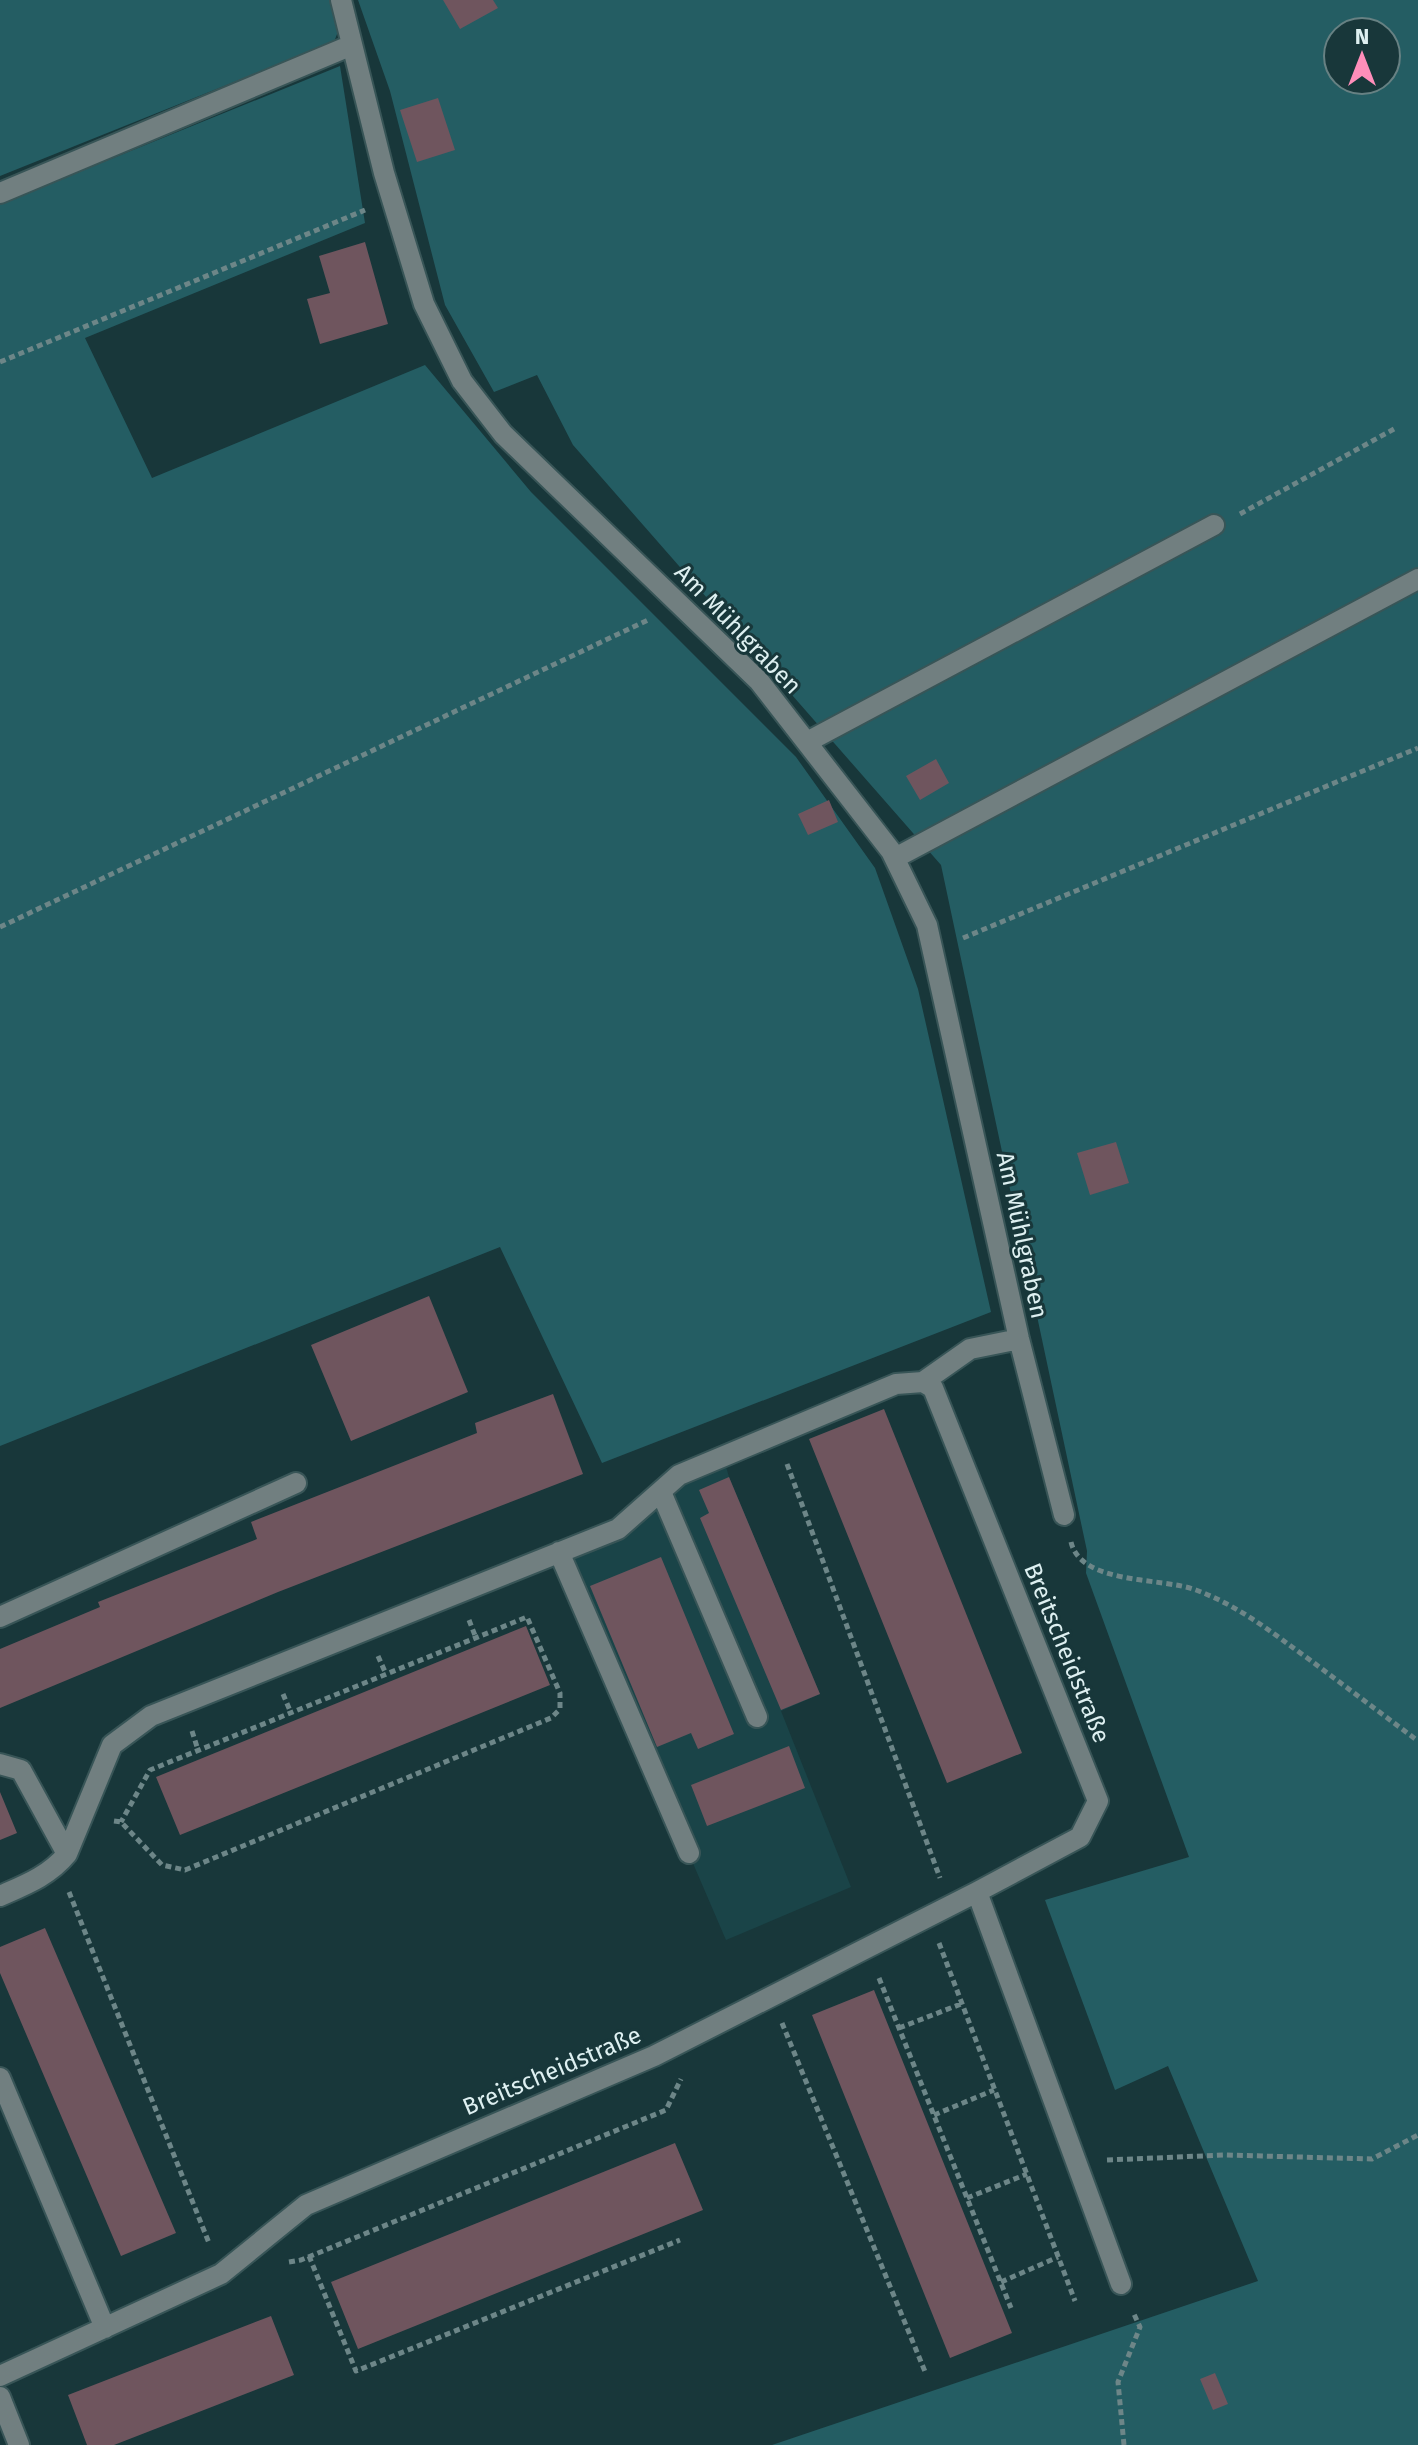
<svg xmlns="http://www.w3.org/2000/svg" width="1418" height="2445" font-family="'Fira Sans',sans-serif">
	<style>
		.built { fill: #1a4448 }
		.green { fill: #245d63; fill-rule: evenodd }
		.building { fill: #6f555e }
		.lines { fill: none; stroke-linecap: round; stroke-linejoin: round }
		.minor-casing { stroke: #385557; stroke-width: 24 }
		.path { stroke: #6d8688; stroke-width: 5; stroke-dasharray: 6 4; stroke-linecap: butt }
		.minor { stroke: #717f80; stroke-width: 20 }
		.labels { text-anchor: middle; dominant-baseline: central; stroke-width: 6; stroke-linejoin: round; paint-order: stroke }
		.street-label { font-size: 24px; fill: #def0f1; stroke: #18373a }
	</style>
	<rect width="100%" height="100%" fill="#18373a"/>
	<!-- built -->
	<path class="built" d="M723,1456L729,1477L820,1694L781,1711L851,1887L726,1940L559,1552Z"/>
	<!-- green -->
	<path class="green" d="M0,0H330L339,29L334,42L0,176Z
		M358,0H1418V2445H772L1258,2281L1168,2066L1115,2090L1045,1900L1189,1857L1086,1573L1087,1551L941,865L573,445L537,375L494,392L445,305L390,91ZM1338,32H1386V80H1338Z
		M340,66L365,223L85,338L152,478L425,365L531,492L796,757L875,868L918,989L991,1312L602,1463L500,1247L0,1446V204Z"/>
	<!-- building -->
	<path class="building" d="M443,0H493L498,8L460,29Z
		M438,98L455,150L417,162L400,110Z
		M365,242L388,324L320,344L307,299L330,293L319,256Z
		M936,759L949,783L920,800L906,776Z
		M829,800L838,822L808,835L798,814Z
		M1116,1142L1129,1183L1090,1195L1077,1153Z
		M429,1296L468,1392L351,1441L311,1345Z
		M553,1394L583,1474L278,1592L0,1708V1649L100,1607L98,1602L257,1539L251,1522L477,1433L475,1423Z
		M884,1409L1022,1753L947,1783L809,1439Z
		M729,1477L820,1694L781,1710L700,1518L709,1513L699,1490Z
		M661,1557L734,1734L698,1749L691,1733L657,1747L590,1586Z
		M526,1626L550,1685L180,1835L156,1777Z
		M789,1746L805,1788L707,1826L691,1785Z
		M0,1792L17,1833L0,1840Z
		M45,1928L176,2233L121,2256L0,1973V1947Z
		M874,1990L1012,2333L950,2358L812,2015Z
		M675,2143L703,2210L358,2349L331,2282Z
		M271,2316L294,2375L114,2445H87L68,2395Z
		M1215,2373L1228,2404L1213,2410L1200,2379Z"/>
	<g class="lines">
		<!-- minor casing -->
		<g class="minor-casing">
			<path id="minor" d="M341,0L384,173L424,304L462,381L503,434L759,681L891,851L927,925L1019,1339L1064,1515
				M0,193L352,45
				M807,742L1214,525
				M895,858L1418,579
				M923,1382L970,1349L1019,1339
				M661,1492L757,1717
				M559,1552L689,1853
				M0,1617L296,1483
				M0,1764L21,1770L67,1854
				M977,1892L1121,2284
				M0,1896C25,1885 49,1876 67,1854L112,1745L151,1716L618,1529L679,1475L896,1384L923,1382L933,1388L1098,1801L1080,1837L977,1892L654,2056L306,2205L221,2274L0,2376
				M0,2078L105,2328
				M0,2397L19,2445"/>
		</g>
		<!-- path -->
		<path class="path" d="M0,362L365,210
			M1240,514L1394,429
			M0,927L650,619
			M963,938L1418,748
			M787,1464L940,1878
			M1071,1542C1081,1585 1161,1577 1196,1590C1241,1607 1271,1632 1310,1660C1346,1687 1382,1714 1418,1741
			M469,1620L476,1638
			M378,1656L386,1674
			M283,1694L291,1713
			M192,1731L198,1750
			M114,1821L121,1822L162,1865L185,1870L551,1718L560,1709V1693L527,1617L150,1770L121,1822
			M69,1892L209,2243
			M939,1943L1075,2301
			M879,1978L1011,2308
			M782,2023L926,2374
			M899,2028L961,2004
			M934,2115L994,2090
			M1107,2160L1225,2155L1372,2159L1418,2135
			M967,2198L1027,2174
			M309,2256L356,2371L680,2240
			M289,2262L301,2260L666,2110L681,2079
			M1001,2282L1058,2257
			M1124,2445L1118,2382L1140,2327L1133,2312"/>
		<!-- minor -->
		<use href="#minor" class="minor"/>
	</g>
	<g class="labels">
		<!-- street labels -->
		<g class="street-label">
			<text transform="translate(738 629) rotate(46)">Am Mühlgraben</text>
			<text transform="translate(1022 1235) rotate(78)">Am Mühlgraben</text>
			<text transform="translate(1067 1653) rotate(68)">Breitscheidstraße</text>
			<text transform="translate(552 2071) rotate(-23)">Breitscheidstraße</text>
		</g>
	</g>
	<!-- north arrow -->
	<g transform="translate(1362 56)"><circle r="38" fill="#18373a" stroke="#678183" stroke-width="2"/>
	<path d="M0-6L14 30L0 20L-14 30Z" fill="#ff8eba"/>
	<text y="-12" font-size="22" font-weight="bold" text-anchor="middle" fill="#def0f1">N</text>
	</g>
</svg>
